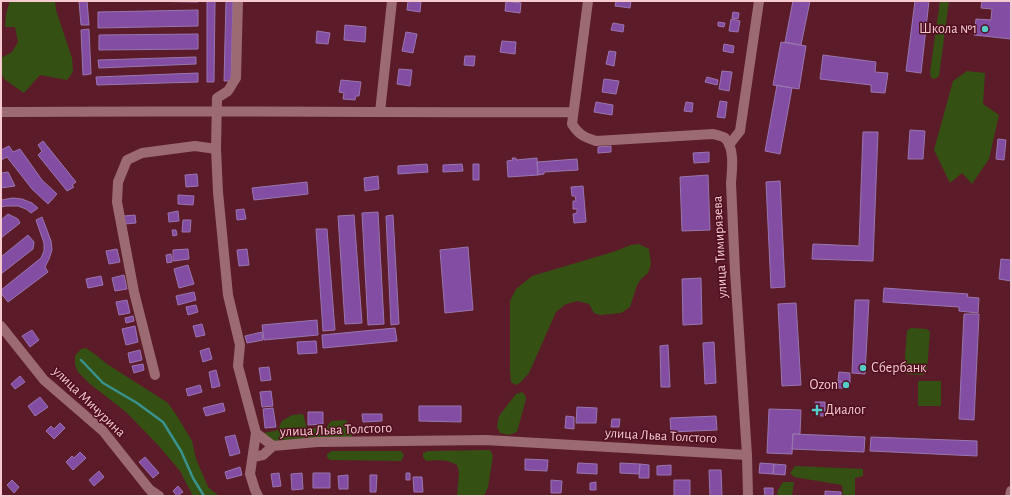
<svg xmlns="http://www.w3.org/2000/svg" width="1012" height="497" font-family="'Alegreya Sans',sans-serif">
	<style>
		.green { fill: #345113 }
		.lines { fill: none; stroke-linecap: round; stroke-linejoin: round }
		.stream { stroke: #39928e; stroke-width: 2.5 }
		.building { fill: #834da4; stroke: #9976b0 }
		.minor { stroke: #9c6b71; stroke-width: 10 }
		.poi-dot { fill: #54cdc8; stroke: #500f1f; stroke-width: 1.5 }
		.labels { text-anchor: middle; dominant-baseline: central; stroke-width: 3; stroke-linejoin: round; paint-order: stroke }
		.poi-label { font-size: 14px; fill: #f5cbcf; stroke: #500f1f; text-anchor: end }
		.street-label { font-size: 14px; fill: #f5cbcf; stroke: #500f1f }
	</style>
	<rect width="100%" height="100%" fill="#5c1b29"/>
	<!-- green -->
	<path class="green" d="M10,1H55L56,10L72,58L73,72L67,80L40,75L24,93L4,79L1,72V58L12,52L18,42L15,27H5L6,14Z
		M940,1H949L939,76L935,79L931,78L930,72Z
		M967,71L985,73L983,104L999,115L989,159L972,184L962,173L950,183L934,150L953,81Z
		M639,244L649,249L651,264L648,273L640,280L636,288L630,307L621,313L600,315L594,313L589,304L578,301L566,304L556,312L529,373L520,383L516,385L511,382L510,371V301L516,289L532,276L613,252L631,245Z
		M911,328L927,329L930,332L927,371L923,375L907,374L904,370L907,331Z
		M86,348L96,355L107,364L168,403L177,416L192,441L196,459L208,487L219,496H193L180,471L158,445L126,412L90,384L78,372L75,365V356L81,349Z
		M918,381H941V406H918Z
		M522,392L525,395L526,399L517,432L509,435L500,433L497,427L499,416L516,394Z
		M303,414L307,428H326L331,421L346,420L353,438L274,442L264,433L278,430L282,421L292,415Z
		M490,450L493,456L488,487L484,496H457L459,472L457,465C447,459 437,460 426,461L423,457V453L428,451Z
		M332,451H401L404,455L401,461L330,460L327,457V454Z
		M795,466L863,469V476L855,478V496H843L842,485L794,477L790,473Z
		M783,482H794L792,496H777L778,490Z"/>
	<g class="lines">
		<!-- stream -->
		<path class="stream" d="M81,360L103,383L137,403L163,422L181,451L193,478L204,496"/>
	</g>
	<!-- building -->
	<path class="building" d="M79,1H87L89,25H81Z
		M139,1H198V2Z
		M207,1H215L214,82H207Z
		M226,1H233L231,81H224Z
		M408,1H421L420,12L407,10Z
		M506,1L521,3L520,13L505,11Z
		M616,1H631L630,8L615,6Z
		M793,1H810L801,45L785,42Z
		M915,1H929L921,73L906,71Z
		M982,1H1011V39L974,35L976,19L991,20L992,9L981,8Z
		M198,10V26L98,28V12Z
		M733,12L739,13L738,19L732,18Z
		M731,19L740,21L738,32L729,31Z
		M718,22L725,23L724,27L718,26Z
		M613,23L624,25L623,32L611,30Z
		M345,25L366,27L365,42L344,40Z
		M89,29L91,74L83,75L81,30Z
		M317,31L330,33L328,44L316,43Z
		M406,32L417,34L413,53L402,51Z
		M198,34V49L99,50V35Z
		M502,41L516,42L515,54L500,52Z
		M781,42L806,46L799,89L773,85Z
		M724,44L734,46L733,53L723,51Z
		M609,51L616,52L614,66L606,64Z
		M823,55L876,62L875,72L888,73L885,93L871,92V85L820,79Z
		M465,56H475L474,66L464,65Z
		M196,57V64L99,68L98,60Z
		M399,69L412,70L410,86L397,84Z
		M722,71L732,72L729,91L719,89Z
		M198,73V82L97,85L96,77Z
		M707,77L718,80L717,85L705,82Z
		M604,79L619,81L616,94L602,92Z
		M341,80L361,82L359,96H356L355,100L343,99L344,93L339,92Z
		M777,85L792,88L780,154L765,151Z
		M720,101L727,102L725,118L717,117Z
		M596,102L613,105L612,115L594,112Z
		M686,102L693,103L692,112L684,111Z
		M910,130L925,131L923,159H908Z
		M863,132H878L873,261L812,259L813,244L859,246Z
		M998,139L1006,140L1004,160L996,159Z
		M43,141L76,182L72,185L74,187L67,191L38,155L42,151L38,145Z
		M9,146L13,152L20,149L42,180L57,194L48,204L32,189L7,157L1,160V150Z
		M611,146V152L598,153V147Z
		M709,152V162L694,163L693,153Z
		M512,158H516V160L537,158L538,175L508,177L507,161L513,160Z
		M577,159L578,170L544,172V174L538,175L537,162Z
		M427,164L428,172L398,174V166Z
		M462,164L463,171L443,172V165Z
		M473,164H479V180H473Z
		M8,172L15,186L1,188V173Z
		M197,174L198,186L186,187L185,175Z
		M708,175L710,230L682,231L680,177Z
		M378,176L379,189L365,191L364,178Z
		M780,181L785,287L771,288L766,182Z
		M307,182L308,194L254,200L252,188Z
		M583,186L586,222L574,223L573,214L577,213V209H573V201H576L575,196H572L571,187Z
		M178,195L194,196L193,205L178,204Z
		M13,198L22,199L32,203L38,208L31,213L26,209L18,206H6L1,207V200Z
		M244,209L246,219L237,220L236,210Z
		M178,211L179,221L169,222L168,213Z
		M378,212L384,324L368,325L362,213Z
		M8,214L18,219L20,223L1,238V220Z
		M135,215L136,223L125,224L124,216Z
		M354,215L362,323L345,324L338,216Z
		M393,215L399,324L391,325L386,216Z
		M42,217L51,241L52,250L49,259L45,267L48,272L8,302L1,293V290L41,258L44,251V243L36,220Z
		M183,220H191L190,232H182Z
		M316,229H327L335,330L323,331Z
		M172,230H176L177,235L173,236Z
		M28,235L34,242L33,249L1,274V257Z
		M468,247L473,310L445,313L440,250Z
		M117,249L120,262L109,264L106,251Z
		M188,249L189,259L173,261V250Z
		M247,249L249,265L239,266L237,250Z
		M171,254L172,262L167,263L166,255Z
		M1001,259L1011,260V281L999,279Z
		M188,265L194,284L179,288L174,269Z
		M124,275L127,289L115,291L112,278Z
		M101,276L103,285L88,288L86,279Z
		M701,278L702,324L683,325L682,279Z
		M884,288L968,294L967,297L979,298L978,313L959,311V307L883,302Z
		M194,292L196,300L178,305L176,296Z
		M127,300L130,313L119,315L116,302Z
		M855,300H869L865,374L852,373Z
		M796,303L801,385L782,386L778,304Z
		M196,305L198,312L188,315L186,307Z
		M964,314H979L974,420L959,419Z
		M133,316L134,321L126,323L125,318Z
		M317,320L318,335L264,340L262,325Z
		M202,324L205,335L196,337L193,326Z
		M135,326L138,342L126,345L122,329Z
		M395,328L397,341L323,348L322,335Z
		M32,330L39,340L30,347L22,336Z
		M262,332L263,340L247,343L245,336Z
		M316,341L317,353L298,354L297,342Z
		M714,342L716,383L705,384L703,343Z
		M668,345L670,387H661L660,346Z
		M209,348L212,359L203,362L200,351Z
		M140,350L142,360L130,363L128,353Z
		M143,364L144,370L134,373L132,366Z
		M269,367L271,380L261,381L259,368Z
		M216,370L220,386L212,388L209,372Z
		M839,372L850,373V382L838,381Z
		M20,376L25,382L15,389L11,384Z
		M838,382H850L849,388H838Z
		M200,385L202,392L188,396L186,389Z
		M271,391L273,406L262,407L260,392Z
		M40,397L48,407L35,416L28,406Z
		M815,402H825V416H816Z
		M223,403L225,411L206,416L203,408Z
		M419,406H461V422L419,421Z
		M577,407L597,408L596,423H576Z
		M273,408L276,427L265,428L263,409Z
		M769,409L801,410L800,434H793L792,454L767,453Z
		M308,412H323V424L308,425Z
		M362,414H382V421L363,422Z
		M566,416L574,417V429L565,428Z
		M716,416L717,430L671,432L670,418Z
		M612,419H620L619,427H611Z
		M60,423L65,428L54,439L46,431L51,426L54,429Z
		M793,434L865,437L864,452L792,449Z
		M235,435L240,453L230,456L225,437Z
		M871,437L977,441V456L870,451Z
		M80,452L86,458L73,470L66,462L72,456L74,458Z
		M145,457L159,473L153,478L139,462Z
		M525,459L548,460L547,471L525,470Z
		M578,463L597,464V474L577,473Z
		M620,463L640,464L639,474L620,473Z
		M760,463L774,464L773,474L759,473Z
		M640,464L649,465V478H639Z
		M774,464L786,465L785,475L773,474Z
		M671,465V475H657V466Z
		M240,467L242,475L227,479L225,472Z
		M709,470H721L722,496H710Z
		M99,471L104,477L94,486L89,480Z
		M279,473L281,486L273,487L271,474Z
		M302,473L303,489L292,490L291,474Z
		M313,473H330V488H313Z
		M406,473H410V480H406Z
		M348,475V489H339L338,476Z
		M370,475H377L376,492H370Z
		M413,477H422L423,492H414Z
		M12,480L19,487L14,493L7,485Z
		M551,480L562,481L561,493H551Z
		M674,480H690V496H674Z
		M596,482V490H590V483Z
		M178,486L183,492L177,496L173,491Z
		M764,488H773V496H765Z
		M825,491L841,492V496H825Z"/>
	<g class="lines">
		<!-- minor -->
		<path class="minor" d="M238,1L236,78L228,91L217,98L216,149L218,192L228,295L240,345L238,366L256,433L273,446L317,442L486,440L747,455
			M588,1L572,124C579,135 584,137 596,141L713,134C716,135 722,136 725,138C735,148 732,170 731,183L735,271L747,455L748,496
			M1,112C192,110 382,113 573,112
			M380,112L392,1
			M729,145L740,131L759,1
			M1,326L44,380L103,431L150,490L159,496
			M155,375L134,292L117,202L118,182L127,160L142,153L195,146L216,149
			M256,433L250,474L255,490L258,496
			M253,457L263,455L273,446
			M1010,496L1011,491"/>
	</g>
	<!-- markers -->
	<g class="poi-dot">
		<circle cx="985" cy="29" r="4"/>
		<circle cx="863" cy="368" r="4"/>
		<circle cx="846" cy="385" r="4"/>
		<path d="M815 404h4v4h4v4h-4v4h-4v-4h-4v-4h4z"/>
	</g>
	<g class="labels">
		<!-- poi labels -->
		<g class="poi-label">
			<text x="977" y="29">Школа №1</text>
			<text x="871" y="368" text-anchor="start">Сбербанк</text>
			<text x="838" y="385">Ozon</text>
			<text x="825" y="410" text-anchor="start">Диалог</text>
		</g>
		<!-- street labels -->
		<g class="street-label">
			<text transform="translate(720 247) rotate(-93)">улица Тимирязева</text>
			<text transform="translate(89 402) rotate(44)">улица Мичурина</text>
			<text transform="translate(336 430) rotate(-2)">улица Льва Толстого</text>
			<text transform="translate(661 436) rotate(3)">улица Льва Толстого</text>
		</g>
	</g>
	<!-- border -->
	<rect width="1012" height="497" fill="none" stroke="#f5cbcf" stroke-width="4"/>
</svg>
